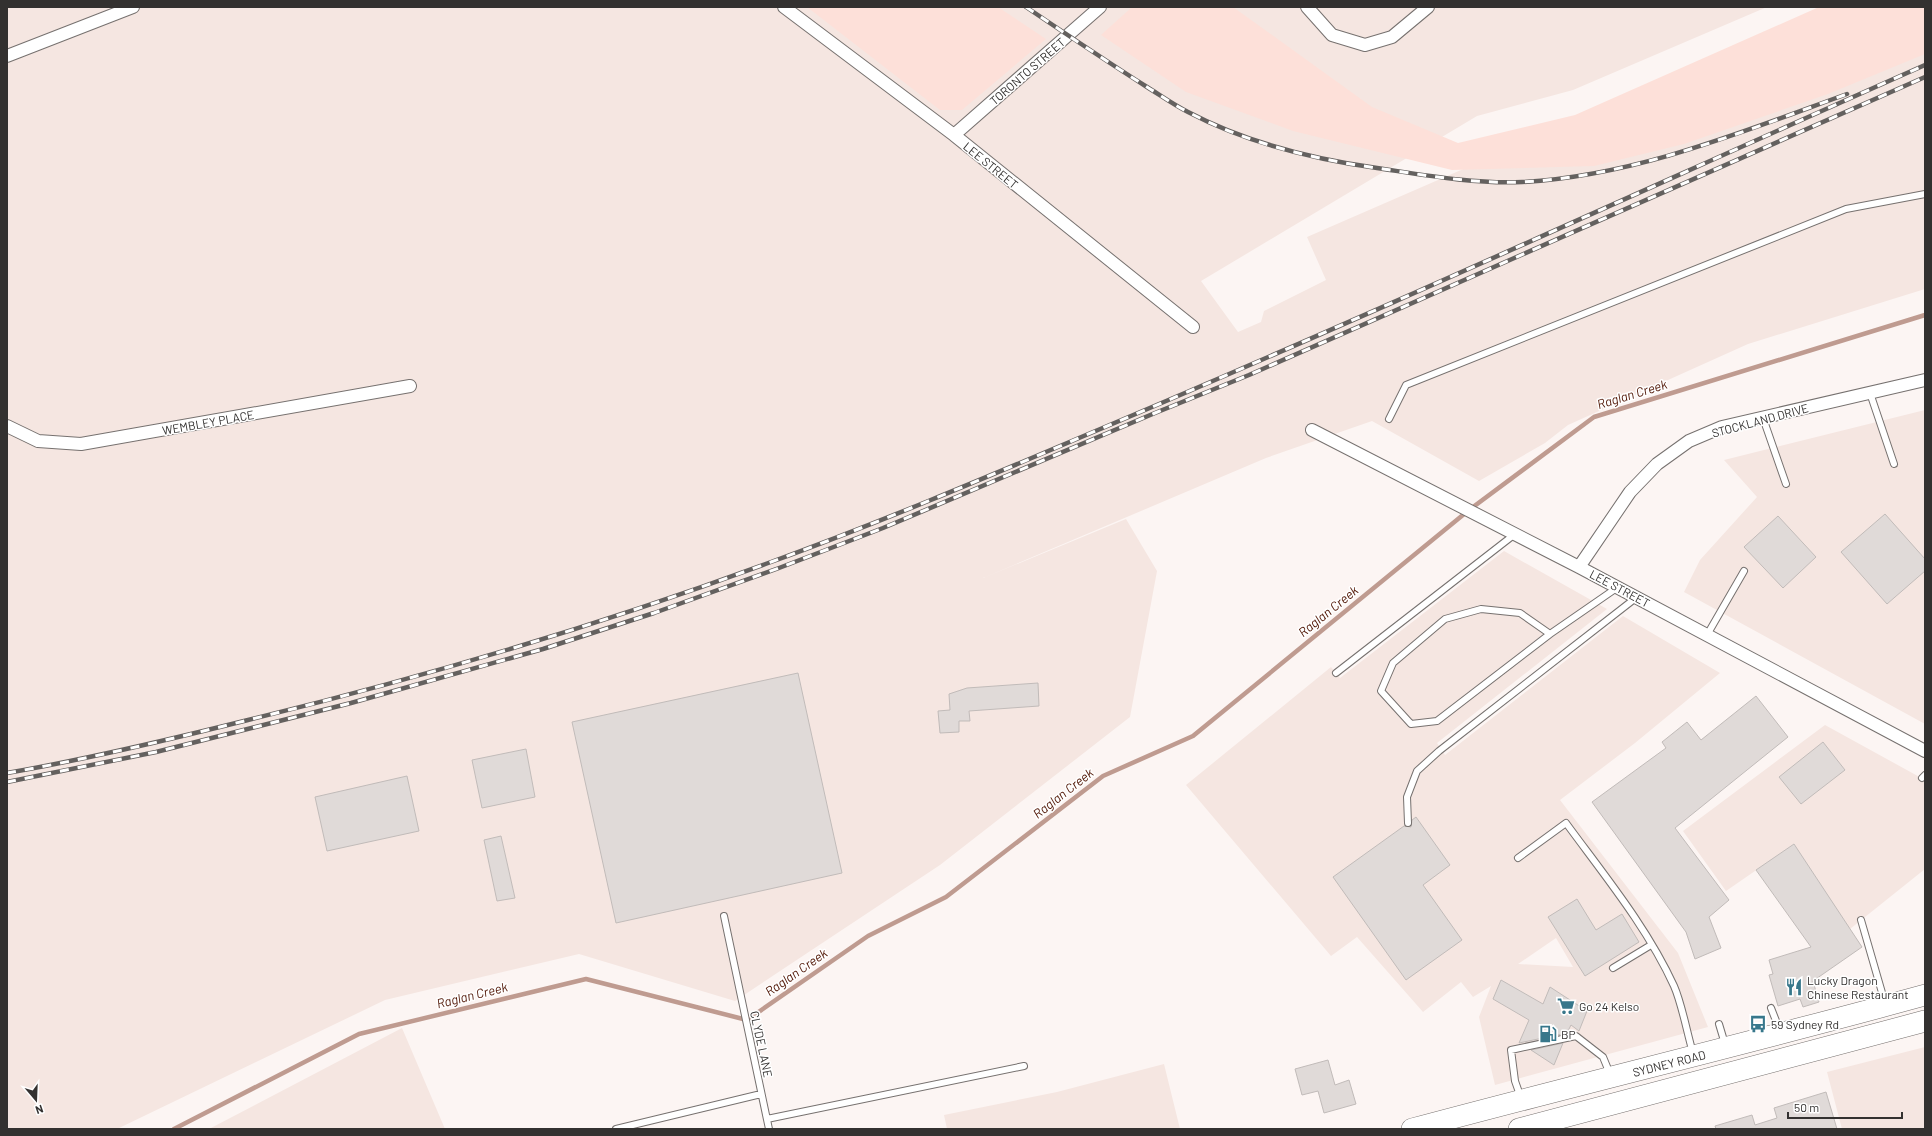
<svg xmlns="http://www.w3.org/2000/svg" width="1932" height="1136" font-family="Barlow,sans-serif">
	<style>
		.built { fill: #f5e6e1; fill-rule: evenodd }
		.green { fill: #fde0d9 }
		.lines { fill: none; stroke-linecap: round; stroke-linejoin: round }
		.stream { stroke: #bf9b90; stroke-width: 4.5 }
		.building { fill: #e0dad8; stroke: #c1bbb9 }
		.service-casing { stroke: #76716f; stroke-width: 8 }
		.minor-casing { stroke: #76716f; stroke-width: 14 }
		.trunk-casing { stroke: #76716f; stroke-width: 22 }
		.service { stroke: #fff; stroke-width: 6 }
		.minor { stroke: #fff; stroke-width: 12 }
		.trunk { stroke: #fff; stroke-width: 21 }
		.rail-casing { stroke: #64615f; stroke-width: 4.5 }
		.rail { stroke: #fff; stroke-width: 3; stroke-dasharray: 9; stroke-linecap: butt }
		.labels { text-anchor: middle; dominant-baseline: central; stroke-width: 3; stroke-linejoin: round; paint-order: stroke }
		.street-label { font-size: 12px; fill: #333130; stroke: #fff }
		.poi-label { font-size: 12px; fill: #333130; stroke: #fff; text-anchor: start }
		.water-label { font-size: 13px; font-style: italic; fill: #511605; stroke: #fff }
	</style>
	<rect width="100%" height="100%" fill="#fcf5f3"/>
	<!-- built -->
	<path class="built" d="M7,7H1767L1573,90L1477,116L1201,281L1238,332L1261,322L1264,311L1326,280L1307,237L1836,7H1925V289L1748,344L1568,425L1545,443L1479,481L1372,421L1266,458L983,578L1126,519L1157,571L1130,717L940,865L735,1001L579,954L385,1000L117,1129H7Z
		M1925,410V724L1684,592L1700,560L1757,497L1724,460Z
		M1504,551L1607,609L1437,743L1445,755L1623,616L1720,673L1635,743L1560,800L1678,953L1708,1027L1495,1085L1479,1017L1491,986L1473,997L1461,982L1423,1012L1357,937L1331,956L1186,785L1331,667L1340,678ZM1556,938L1573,967L1518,964Z
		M1825,725L1925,780V869L1850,929L1794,844L1726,891L1683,831Z
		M402,1028L445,1129H209Z
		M1925,1047V1129H1842L1827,1072Z
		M1164,1064L1180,1129H947L944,1115L1057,1092Z"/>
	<!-- green -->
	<path class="green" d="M807,7H998L1046,39L962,110H940Z
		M1132,7H1233L1372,107L1458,143L1575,115L1819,7H1925V54L1828,94L1684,144L1594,166L1452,170L1293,131L1186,92L1101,35Z"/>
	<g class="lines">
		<!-- stream -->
		<path class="stream" d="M174,1129L359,1034L586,979L747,1020L868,936L946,897L1103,776L1193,736L1469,510L1594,417L1925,315"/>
	</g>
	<!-- building -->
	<path class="building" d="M1885,514L1925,559V571L1887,604L1841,552Z
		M1778,516L1816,557L1783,588L1744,547Z
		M798,673L842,873L616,923L572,722Z
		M1038,683L1039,706L969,711L970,721H959V732L940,733L938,711L950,710L949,694L967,688Z
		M1756,696L1788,737L1675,828L1729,900L1709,917L1721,948L1695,959L1686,932L1592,802L1666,748L1662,742L1687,722L1701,740Z
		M1823,742L1845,770L1801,804L1779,777Z
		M526,749L535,797L482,808L472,760Z
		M407,776L419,831L327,851L315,797Z
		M1416,817L1450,865L1423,885L1462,940L1406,980L1333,877L1404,826L1411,827L1412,820Z
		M501,836L515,898L497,901L484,840Z
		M1794,844L1862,947L1813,981L1819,1002L1803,1007L1800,999L1778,1006L1769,975L1773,974L1769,960L1811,947L1756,870Z
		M1577,899L1596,930L1622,914L1639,942L1585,976L1548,917Z
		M1501,980L1543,1004L1550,987L1587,1011L1579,1031L1571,1025L1567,1033L1519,1043L1529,1020L1493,999Z
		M1563,1043L1554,1065L1531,1050Z
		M1328,1060L1335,1085L1349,1080L1356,1104L1324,1113L1318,1091L1302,1095L1295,1069Z
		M1826,1092L1837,1129H1716L1715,1126L1752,1115L1755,1125L1777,1118L1774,1108Z"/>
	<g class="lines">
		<!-- service casing -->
		<g class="service-casing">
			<path id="service" d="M1870,393L1894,464
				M1763,418L1786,484
				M1389,419L1406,385L1846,209L1925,194
				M1550,634L1520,613L1481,609L1445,619L1393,663L1381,691L1411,724L1437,721L1550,634L1618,587
				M1707,635L1744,571
				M1336,673L1515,534
				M1922,778L1925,775
				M1408,823L1407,797L1417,771L1439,751L1637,597
				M1518,858L1566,823C1604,875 1647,927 1674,986C1682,1004 1687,1033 1693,1053
				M724,916L769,1129
				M1861,920L1885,1003
				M1613,968L1651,945
				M1771,1008L1780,1031
				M1719,1024L1725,1044
				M1521,1098L1515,1081L1511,1050L1576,1036L1603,1057L1610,1074
				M767,1119L1024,1066
				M616,1129L761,1094"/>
		</g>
		<!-- minor casing -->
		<g class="minor-casing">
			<path id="minor" d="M784,7L954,135L1193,327
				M1307,7L1332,35L1365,45L1392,37L1428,7
				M7,56L133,7
				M954,135L1100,7
				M7,426L38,441L81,444L410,386
				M1312,430L1579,567L1925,751
				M1579,567L1630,492L1657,464L1689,441L1722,427L1925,380"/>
		</g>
		<!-- trunk casing -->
		<g class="trunk-casing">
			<path id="trunk" d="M1412,1129C1583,1083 1754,1042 1925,995
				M1519,1129L1925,1021"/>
		</g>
		<!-- service -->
		<use href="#service" class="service"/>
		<!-- minor -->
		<use href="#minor" class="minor"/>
		<!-- trunk -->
		<use href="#trunk" class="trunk"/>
		<!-- rail casing -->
		<g class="rail-casing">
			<path id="rail" d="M1026,7C1066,34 1106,61 1147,87C1160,95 1174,105 1188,112C1247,143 1312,159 1377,168C1424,175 1473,184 1522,182C1635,176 1742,132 1847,94
				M7,773C88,759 168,740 248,720C425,677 600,625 771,562C884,521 994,474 1105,427C1380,311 1652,186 1925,65
				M7,782L156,752L351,703L543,649L654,613L779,568L883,528L1155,413L1249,375L1925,77"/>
		</g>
		<!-- rail -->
		<use href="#rail" class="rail"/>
	</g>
	<!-- icons -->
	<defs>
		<g id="restaurant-bare" transform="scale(1.38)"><path d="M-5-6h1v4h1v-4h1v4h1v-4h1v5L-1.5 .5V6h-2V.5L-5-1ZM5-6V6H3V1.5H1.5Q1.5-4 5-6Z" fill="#37778b" stroke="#fff" stroke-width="2.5" paint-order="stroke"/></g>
		<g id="supermarket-bare" transform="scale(1.38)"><path d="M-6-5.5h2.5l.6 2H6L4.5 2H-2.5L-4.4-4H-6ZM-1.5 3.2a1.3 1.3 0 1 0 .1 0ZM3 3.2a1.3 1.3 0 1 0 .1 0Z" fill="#37778b" stroke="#fff" stroke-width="2.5" paint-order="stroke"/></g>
		<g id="bus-bare" transform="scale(1.38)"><path d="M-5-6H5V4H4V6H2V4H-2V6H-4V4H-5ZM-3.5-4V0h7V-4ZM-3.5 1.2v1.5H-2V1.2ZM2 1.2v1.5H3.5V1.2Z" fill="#37778b" stroke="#fff" stroke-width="2.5" paint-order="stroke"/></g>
		<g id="fuel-bare" transform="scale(1.38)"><path d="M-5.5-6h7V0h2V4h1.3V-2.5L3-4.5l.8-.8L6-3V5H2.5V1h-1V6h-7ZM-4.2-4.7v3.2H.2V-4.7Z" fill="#37778b" stroke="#fff" stroke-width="2.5" paint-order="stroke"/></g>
	</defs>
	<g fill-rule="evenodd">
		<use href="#restaurant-bare" x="1794" y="987"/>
		<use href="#supermarket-bare" x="1566" y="1006"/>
		<use href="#bus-bare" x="1758" y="1024"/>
		<use href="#fuel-bare" x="1548" y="1034"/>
	</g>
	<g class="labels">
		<!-- street labels -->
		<g class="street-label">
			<text transform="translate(1027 71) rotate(-41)">TORONTO STREET</text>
			<text transform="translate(991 165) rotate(39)">LEE STREET</text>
			<text transform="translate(1760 420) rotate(-15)">STOCKLAND DRIVE</text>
			<text transform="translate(208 422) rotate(-10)">WEMBLEY PLACE</text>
			<text transform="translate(1620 588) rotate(28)">LEE STREET</text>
			<text transform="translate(762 1044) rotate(78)">CLYDE LANE</text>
			<text transform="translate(1669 1063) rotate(-14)">SYDNEY ROAD</text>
		</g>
		<!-- poi labels -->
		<g class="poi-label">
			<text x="1807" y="980">Lucky Dragon<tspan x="1807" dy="14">Chinese Restaurant</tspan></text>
			<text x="1579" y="1006">Go 24 Kelso</text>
			<text x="1771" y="1024">59 Sydney Rd</text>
			<text x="1561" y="1034">BP</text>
		</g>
		<!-- water labels -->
		<g class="water-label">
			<text transform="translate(1632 394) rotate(-17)">Raglan Creek</text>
			<text transform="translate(1328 611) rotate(-39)">Raglan Creek</text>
			<text transform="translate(1063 793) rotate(-38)">Raglan Creek</text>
			<text transform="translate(796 972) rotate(-35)">Raglan Creek</text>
			<text transform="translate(472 995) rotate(-14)">Raglan Creek</text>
		</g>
	</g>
	<!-- border -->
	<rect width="1932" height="1136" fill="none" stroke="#333130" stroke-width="16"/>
	<!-- north arrow -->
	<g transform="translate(36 1100) rotate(161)" stroke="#ffffff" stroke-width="3" paint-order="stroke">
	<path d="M0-3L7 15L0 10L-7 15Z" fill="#333130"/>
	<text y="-6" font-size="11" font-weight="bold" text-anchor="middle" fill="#333130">N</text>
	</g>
	<!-- scale -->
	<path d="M1788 1112v6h114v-6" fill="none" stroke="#333130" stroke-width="2"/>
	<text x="1794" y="1112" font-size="12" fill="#333130" stroke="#ffffff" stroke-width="3" paint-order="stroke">50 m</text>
</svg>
